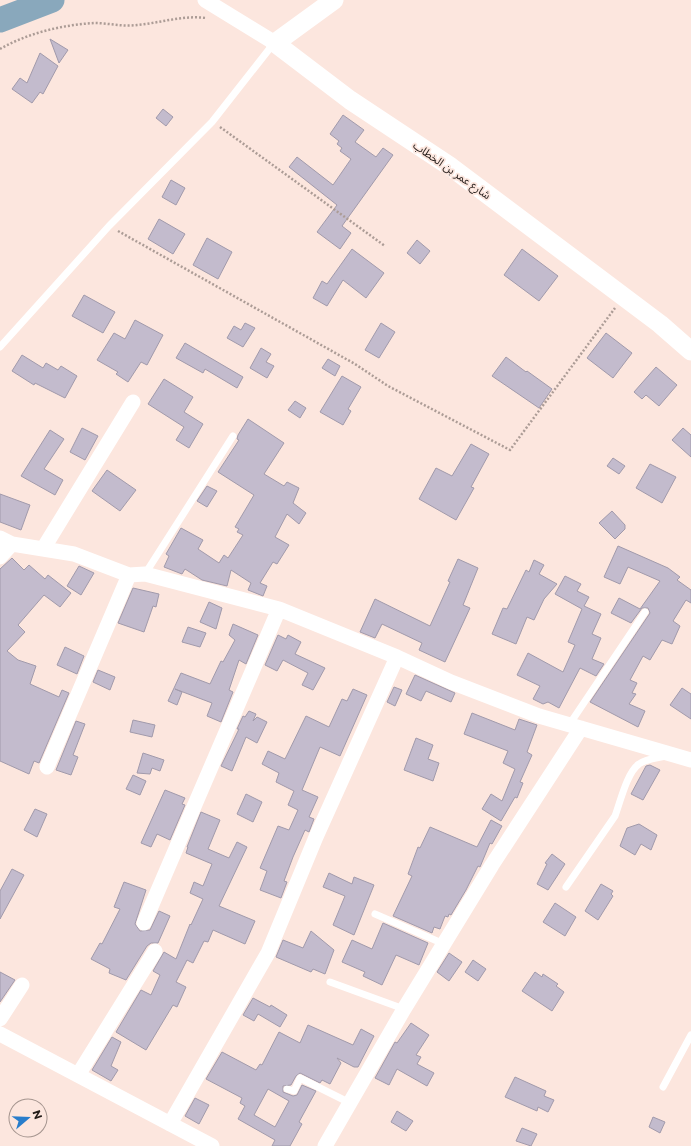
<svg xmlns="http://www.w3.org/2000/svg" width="691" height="1146" font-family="Montserrat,'Noto Sans Arabic',sans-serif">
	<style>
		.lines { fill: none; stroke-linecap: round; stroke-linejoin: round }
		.river { stroke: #89a8bc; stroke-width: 25 }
		.building { fill: #c3bbcd; stroke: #a19aab; fill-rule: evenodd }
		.path { stroke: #ac9c96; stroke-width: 2.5; stroke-dasharray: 2 2; stroke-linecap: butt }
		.service { stroke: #fff; stroke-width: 7 }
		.minor { stroke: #fff; stroke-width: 15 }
		.tertiary { stroke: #fff; stroke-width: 19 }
		.labels { text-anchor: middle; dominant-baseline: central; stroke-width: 3.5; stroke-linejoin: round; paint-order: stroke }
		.street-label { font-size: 11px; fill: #231c19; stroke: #fce6de }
	</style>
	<rect width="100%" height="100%" fill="#fce6de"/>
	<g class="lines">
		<!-- river -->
		<path class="river" d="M0,20L52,0"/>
	</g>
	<!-- building -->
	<path class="building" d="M50,39L68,50L59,63Z
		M40,53L58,66L43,94L40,92L32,103L12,89L20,78L27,83Z
		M163,109L173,117L166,126L156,118Z
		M343,115L364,130L355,142L376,157L383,148L393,155L342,226L351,233L340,249L317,232L337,205L289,167L297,157L333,185L351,159L340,151L342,148L337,144L339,141L330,134Z
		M171,180L185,188L176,205L162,197Z
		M159,219L185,234L173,254L148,239Z
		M207,238L232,252L218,279L193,265Z
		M417,240L430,251L420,264L407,253Z
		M352,249L384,273L366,298L343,280L327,306L313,298L322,281L327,284Z
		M522,249L558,276L539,301L504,275Z
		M84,295L115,312L103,333L72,316Z
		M135,320L163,335L147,365L141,362L128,382L116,374L118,372L97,360L114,333L125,339Z
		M245,323L255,328L243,347L227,338L234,326L241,330Z
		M381,323L395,332L379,358L365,350Z
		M606,333L632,353L613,378L587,358Z
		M185,343L243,377L237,388L205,369L203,373L176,358Z
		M261,348L271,354L266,362L274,366L267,378L250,368Z
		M22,355L43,368L46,363L58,370L61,366L77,376L65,398L35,383L34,385L12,371Z
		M506,357L526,372L527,371L552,389L539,408L492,376Z
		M328,359L340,366L335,376L322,368Z
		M656,367L677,385L659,406L646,395L642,399L634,392Z
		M342,376L361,387L348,409L351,411L343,425L320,412Z
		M164,379L193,397L184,412L203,424L189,448L176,440L184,427L148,404Z
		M295,401L306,408L300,418L288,410Z
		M248,419L284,443L264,474L284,486L287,482L299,488L293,503L306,513L299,524L287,514L275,537L289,545L277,564L273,562L260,583L267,586L263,596L248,590L251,583L231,570L227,586L202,580L185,569L182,574L164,567L169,556L166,554L181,528L203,540L198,549L219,563L224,555L228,558L243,535L237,532L239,529L235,527L254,495L218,472L239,440L237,439L238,435Z
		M82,428L98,436L85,460L70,452Z
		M683,428L691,435V457L672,440Z
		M50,430L64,439L44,469L63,480L55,495L21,476Z
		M471,444L489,454L471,487L474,488L456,520L419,499L436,468L452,476Z
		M613,458L625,466L619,474L607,466Z
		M650,464L676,477L662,503L636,488Z
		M107,470L136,490L120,511L92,491Z
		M207,486L217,491L207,507L197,501Z
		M0,494L30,505L21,530L0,522Z
		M612,511L625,525V529L615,539L599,523Z
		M618,546L668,568L680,577L677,580L691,590V603L686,600L673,621L680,626L672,644L662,640L650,660L643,656L630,680L637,683L632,693L636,694L629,704L645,711L638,727L590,702L650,613L648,608H642L631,623L611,613L619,598L640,609L660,581L628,567L620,584L604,577Z
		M12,558L24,570L29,565L45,579L48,575L71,593L60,607L44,595L18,625L25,632L7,651L18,660L36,666L30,684L59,697L62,690L69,693L39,763L34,761L29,774L0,761V569Z
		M458,559L478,568L463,605L470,608L445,662L419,650L422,643L382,624L375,638L360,632L375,599L430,626L450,582L448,581Z
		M534,560L544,565L539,574L557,584L544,599L534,620L527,617L516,644L492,634L503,608L507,609L526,570L529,572Z
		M79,566L94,573L81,595L67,586Z
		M565,576L581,584L577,591L589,597L584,606L601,614L592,634L601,638L592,659L604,664L596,676L580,668L559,708L548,702L543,704L533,699L540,686L517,675L528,653L563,672L575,645L568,642L582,609L555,594Z
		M133,588L159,594L156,607L153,606L144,632L118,623Z
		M209,602L222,608L216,629L200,622Z
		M233,624L258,635L246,664L239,660L229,690L233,692L221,722L207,716L212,703L175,689L182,692L177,705L168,701L181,673L210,684L221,661L223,662L235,640L229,635Z
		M188,627L206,633L200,647L182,642Z
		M278,635L286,639L288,635L301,642L295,654L325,668L313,690L302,685L308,673L283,660L277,671L265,665Z
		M65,647L84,656L77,674L57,665Z
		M98,670L115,677L110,690L93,682Z
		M415,675L455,693L451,702L426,691L421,701L406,694Z
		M394,687L402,690L395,706L387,702Z
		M682,688L691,694V719L670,705Z
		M353,689L367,695L340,756L320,747L302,790L318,797L309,817L314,819L309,832L305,830L293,857L284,881L287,882L281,898L260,890L267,871L260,868L278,826L289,830L298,810L288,805L294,791L276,782L279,773L262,764L268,751L285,759L306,716L329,727L342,699L347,701Z
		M249,711L256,714L253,721L257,717L267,722L257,743L246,737L232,771L221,766L239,729H237L243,716L245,717Z
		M472,713L515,730L519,719L537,725L527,752L532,755L520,782L523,783L517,798L515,797L501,821L482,809L491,794L502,801L515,769L503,763L508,751L464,734Z
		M133,720L155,725L152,737L130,732Z
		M76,721L85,724L73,755L78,757L71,775L56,770Z
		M416,738L433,745L428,759L439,763L433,781L404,770Z
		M143,753L164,760L160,771L152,768L150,774L137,773Z
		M650,765L660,770L643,800L631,794L646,766Z
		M133,775L146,781L140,795L126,789Z
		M165,790L185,798L182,804L185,805L170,840L157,834L151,847L141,843Z
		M246,794L262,802L253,822L237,814Z
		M35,809L47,814L37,837L24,830Z
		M201,812L220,820L208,849L229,858L237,842L247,847L219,906L255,921L245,944L213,930L208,942L204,941L193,963L187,960L176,982L186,987L177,1007L173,1005L146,1050L116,1032L141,990L151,995L160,975L153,971L164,952L176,959L190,924L191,925L203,899L190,893L194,882L203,886L212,864L186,853L188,847H187Z
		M491,820L502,826L492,844L490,843L480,867L478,866L466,890L451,915L449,914L448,917L445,916L440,929L434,927L432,933L393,916L412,876L408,874L418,847L420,848L430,827L477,847Z
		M639,824L657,835L651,850L641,844L635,855L620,846L627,828Z
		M552,854L565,864L548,890L537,884L547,864L545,863Z
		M12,869L24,875L0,919V891Z
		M329,873L352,884L354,877L374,885L354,935L333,925L345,896L323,887Z
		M124,882L146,890L135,924L140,931L150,930L159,911L170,916L158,943H151L147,946L126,980L109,973L110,969L91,959L100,943L102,944L120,909L114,907Z
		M601,884L613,891L611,894L613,896L598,920L585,911Z
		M555,903L576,917L565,936L543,922Z
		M383,923L428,943L419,965L396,955L382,985L363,976L365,972L342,962L352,940L372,949Z
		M311,931L334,950L325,974L313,969L311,972L276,957L283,940L303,948Z
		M449,953L462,962L449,981L437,972Z
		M473,960L486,969L478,981L465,972Z
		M0,972L15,980L0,1002Z
		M535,972L542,977L543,974L558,984L556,986L564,992L552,1011L522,991Z
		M253,998L270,1007L271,1005L287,1015L280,1027L258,1014L254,1021L243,1015Z
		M411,1023L429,1035L416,1055L421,1057L417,1064L434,1073L427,1086L397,1069L389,1085L375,1078L395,1042L397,1043Z
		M308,1025L353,1045L361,1029L374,1036L358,1067H354L337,1058L341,1063L330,1084L322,1080L320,1083L300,1073L296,1076L291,1085L283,1086V1092L293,1096L297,1095L302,1085L316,1091L299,1122L302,1124L290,1146H272L275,1140L238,1119L245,1106L240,1103L242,1098L206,1079L222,1052L256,1070L260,1064L262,1065L279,1032L300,1043ZM268,1089L289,1101L275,1127L254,1115Z
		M112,1037L121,1042L111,1066L118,1070L111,1081L92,1070Z
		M515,1077L546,1091L544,1096L554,1100L548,1112L538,1107L537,1111L505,1097Z
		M195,1098L209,1105L199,1124L185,1116Z
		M397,1111L413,1121L406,1131L391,1122Z
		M653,1117L665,1122L660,1133L649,1127Z
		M522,1128L537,1134L531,1146L516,1141Z"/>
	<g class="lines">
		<!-- path -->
		<path class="path" d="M0,49C28,33 62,25 94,23C108,23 123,27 137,25C160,23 183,15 206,18
			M220,127L385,246
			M118,231L355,364L388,386L510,450L615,308"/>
		<!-- service -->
		<path class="service" d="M0,347L109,226L212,122L274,43
			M145,574L233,436
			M569,725L645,612
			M566,887L615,816C620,803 627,772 639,764C646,759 657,758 666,756
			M375,914L444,944
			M330,982L404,1009
			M663,1087L691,1035
			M287,1089L294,1091L300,1078L350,1103"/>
		<!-- minor -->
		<path class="minor" d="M205,0L275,43
			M0,538L12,544L74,554L129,575L145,574L279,609L397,657L451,682L539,716L691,760
			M43,549L133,402
			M0,557L12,544
			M47,767L129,575
			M144,923L279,609
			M0,1019L22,985
			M0,1034L212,1146
			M78,1075L155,951
			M170,1124L268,953L316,837L397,657
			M325,1146L404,1009L492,865L581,728"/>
		<!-- tertiary -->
		<path class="tertiary" d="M334,0L275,43L350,100L451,167L660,324L691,351"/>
	</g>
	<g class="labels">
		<!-- street labels -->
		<g class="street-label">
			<text transform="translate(452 170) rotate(35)">شارع عمر بن الخطاب</text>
		</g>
	</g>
	<!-- north arrow -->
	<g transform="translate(28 1118) rotate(71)"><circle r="19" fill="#fce6de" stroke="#a5958f"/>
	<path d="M0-3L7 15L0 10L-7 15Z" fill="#287dcb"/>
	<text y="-6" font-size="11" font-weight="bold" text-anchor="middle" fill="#231c19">N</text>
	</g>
</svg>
